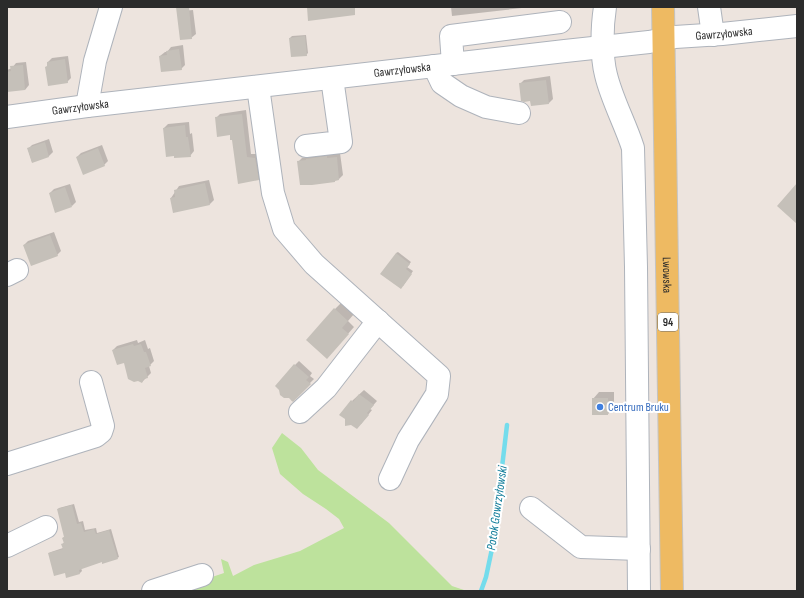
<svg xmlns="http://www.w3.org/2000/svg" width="804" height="598" font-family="'Sofia Sans Condensed',sans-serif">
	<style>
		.green { fill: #bde29c }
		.shadow { fill: #0003 }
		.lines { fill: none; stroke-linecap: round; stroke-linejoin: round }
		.stream { stroke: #74dcec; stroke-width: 4.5 }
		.building { fill: #c5c0b9 }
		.minor-casing { stroke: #aeb3bb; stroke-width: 24 }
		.major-casing { stroke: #c4c4c4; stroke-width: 24 }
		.minor { stroke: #fff; stroke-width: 22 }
		.major { stroke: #eeba62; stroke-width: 22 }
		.shop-dot { fill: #3f7fe0; stroke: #fff; stroke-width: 1.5 }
		.labels { text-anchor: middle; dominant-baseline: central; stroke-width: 4; stroke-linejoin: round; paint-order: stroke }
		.shield { fill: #fff; stroke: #6b6b6b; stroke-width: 1 }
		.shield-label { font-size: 11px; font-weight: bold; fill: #2b2b2b }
		.street-label { font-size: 12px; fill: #2b2b2b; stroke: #fff }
		.shop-label { font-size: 12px; fill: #366cbe; stroke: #fff; text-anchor: start }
		.water-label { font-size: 13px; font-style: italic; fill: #117d9a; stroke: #fff }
	</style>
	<rect width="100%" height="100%" fill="#ede4de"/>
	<!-- green -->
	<path class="green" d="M282,433L301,448L318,470L389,523L452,586L467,591H193L191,584L224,573L221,559L228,562L233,576L254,565L300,551L344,528L339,519L326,509L303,494L280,474L272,448Z"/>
	<!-- shadow -->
	<path class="shadow" d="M451,7H531L452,16Z
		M193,10L196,34L191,38L182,11Z
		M306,35L308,53L306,55L290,38L292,36Z
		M183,45L185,65L181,69L160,56L165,52H167L171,47Z
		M68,56L71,78L67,82L48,65V62L52,58Z
		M26,62L29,85L25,90L7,87V70L12,68L16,63Z
		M550,76L553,99L549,103L531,100L520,84L524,80Z
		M246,110L251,154H259L262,175L258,180L230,134L216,118L220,114Z
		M189,122L190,134L192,133L194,151L190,156L164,128L168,124Z
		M49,139L53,152L49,156L32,162L28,149L32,145Z
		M102,145L108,161L104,165L77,157L81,153Z
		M340,153L343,175L339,179L298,162L302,158L310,157L312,155Z
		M209,180L214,200L210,204L171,198L179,186Z
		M70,184L76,202L72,206L50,193L54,189Z
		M54,232L61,251L57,255L24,245L28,241Z
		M398,252L411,262L407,267L413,271L403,286L396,253Z
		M341,303L354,314L348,321L354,327L333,351L335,309Z
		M137,340L138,343L145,340L148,349L150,348L154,361L149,366L151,373L142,382L125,361L113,350L117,346Z
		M299,361L312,373L310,376L314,379L292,401L289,397L295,365Z
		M364,390L377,401L370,409L372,410L361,424L352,401Z
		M599,392H614V408L608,414L593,399Z
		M74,504L79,522L83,521L85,530L96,528L97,533L111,529L119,557L117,558L103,561L81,568L82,571L80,573L66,572L49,553L51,552L63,548V544L64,542L63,538L65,536L58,509L59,508Z"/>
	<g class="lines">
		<!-- stream -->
		<path class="stream" d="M481,591L486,577L493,544L507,425"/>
	</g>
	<!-- building -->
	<path class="building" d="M176,7H189L192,39L180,40Z
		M307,7H355V15L308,21Z
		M305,36L307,56L291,57L289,38Z
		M179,49L182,70L161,72L159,56L167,55L166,51Z
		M65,59L68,83L48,86L45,67L47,66V62Z
		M23,65L25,90L7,92V72L11,71L10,66Z
		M546,80L549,104L531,106L530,101L524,102L521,101L519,83Z
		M242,114L247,157L255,158L259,180L238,184L232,140H230V135L217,137L215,117Z
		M185,125L186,137H188L191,157L174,158V156L166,157L163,128Z
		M45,142L49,157L32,163L27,148Z
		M98,148L105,166L83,175L76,157Z
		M327,156V158L337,157L339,180L335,181V182L312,185H300L297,161L306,160V159Z
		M205,183L210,205L173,213L170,198L175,197L174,190Z
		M797,183V224L777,206Z
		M65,187L72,207L55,213L49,193Z
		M50,235L58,256L31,266L23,245Z
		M396,253L410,264L406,269L412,274L401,289L380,274Z
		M334,308L348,321L342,328L349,334L327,359L306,340Z
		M133,344L134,346L141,344L144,352H146L151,366L145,368L148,378L144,379L142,383L138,381L134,382L128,379L124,363L117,365L112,350Z
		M294,364L309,377L306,380L311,384L293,402L289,398H284L280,395L279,390L275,386Z
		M359,394L374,405L367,413L369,415L357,429L351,425L345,426V419L339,415L351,400L353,402Z
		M592,398H608V415H592Z
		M72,505L77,524L81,523L84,532L94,529L96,534L109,530L118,559L102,564V562L79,570L80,574L66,578L65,573L54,576L48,553L63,549L61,544L64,543L62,538L64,537L57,509Z"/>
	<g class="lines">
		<!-- minor casing -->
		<g class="minor-casing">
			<g id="minor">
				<path d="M605,7C602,26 601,56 606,75C612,100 625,123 633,148L636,267L639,591"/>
				<path d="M709,7L713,35"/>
				<path d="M453,64L451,36L560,22"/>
				<path d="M434,66L442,83L461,96L486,107L519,113"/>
				<path d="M258,87L273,193L284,229L314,264L439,376L437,394L408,440L390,479"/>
				<path d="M87,106L95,61L111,7"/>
				<path id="s1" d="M7,117L87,106L565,51L649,42L675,37L722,34L797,26"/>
				<path d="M306,146L341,142L332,78"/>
				<path d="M7,275L17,270"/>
				<path d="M300,412L326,388L378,321"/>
				<path d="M7,464L96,436L101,432L103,426L91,382"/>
				<path d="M531,508L581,547L639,549"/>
				<path d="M7,546L46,527"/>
				<path d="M153,591L202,575"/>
			</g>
		</g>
		<!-- major casing -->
		<g class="major-casing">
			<g id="major">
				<path id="s2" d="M663,7L672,591"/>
			</g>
		</g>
		<!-- minor -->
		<use href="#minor" class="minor"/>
		<!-- major -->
		<use href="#major" class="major"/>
	</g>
	<!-- markers -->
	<circle class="shop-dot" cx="600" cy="407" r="4"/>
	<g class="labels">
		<!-- shield labels -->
		<rect class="shield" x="658" y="313" width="20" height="18" rx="3"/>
		<g class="shield-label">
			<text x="668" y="322">94</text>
		</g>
		<!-- street labels -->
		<g class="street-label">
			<text stroke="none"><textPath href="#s1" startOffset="722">Gawrzyłowska</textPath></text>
			<text stroke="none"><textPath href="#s1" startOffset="398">Gawrzyłowska</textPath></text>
			<text stroke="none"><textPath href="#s1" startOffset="74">Gawrzyłowska</textPath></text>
			<text stroke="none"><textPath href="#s2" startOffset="268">Lwowska</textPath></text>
		</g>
		<!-- shop labels -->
		<g class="shop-label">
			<text x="608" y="407">Centrum Bruku</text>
		</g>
		<!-- water labels -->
		<g class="water-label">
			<text transform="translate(497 508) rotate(-82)">Potok Gawrzyłowski</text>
		</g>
	</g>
	<!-- border -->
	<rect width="804" height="598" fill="none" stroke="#2b2b2b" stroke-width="16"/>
</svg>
